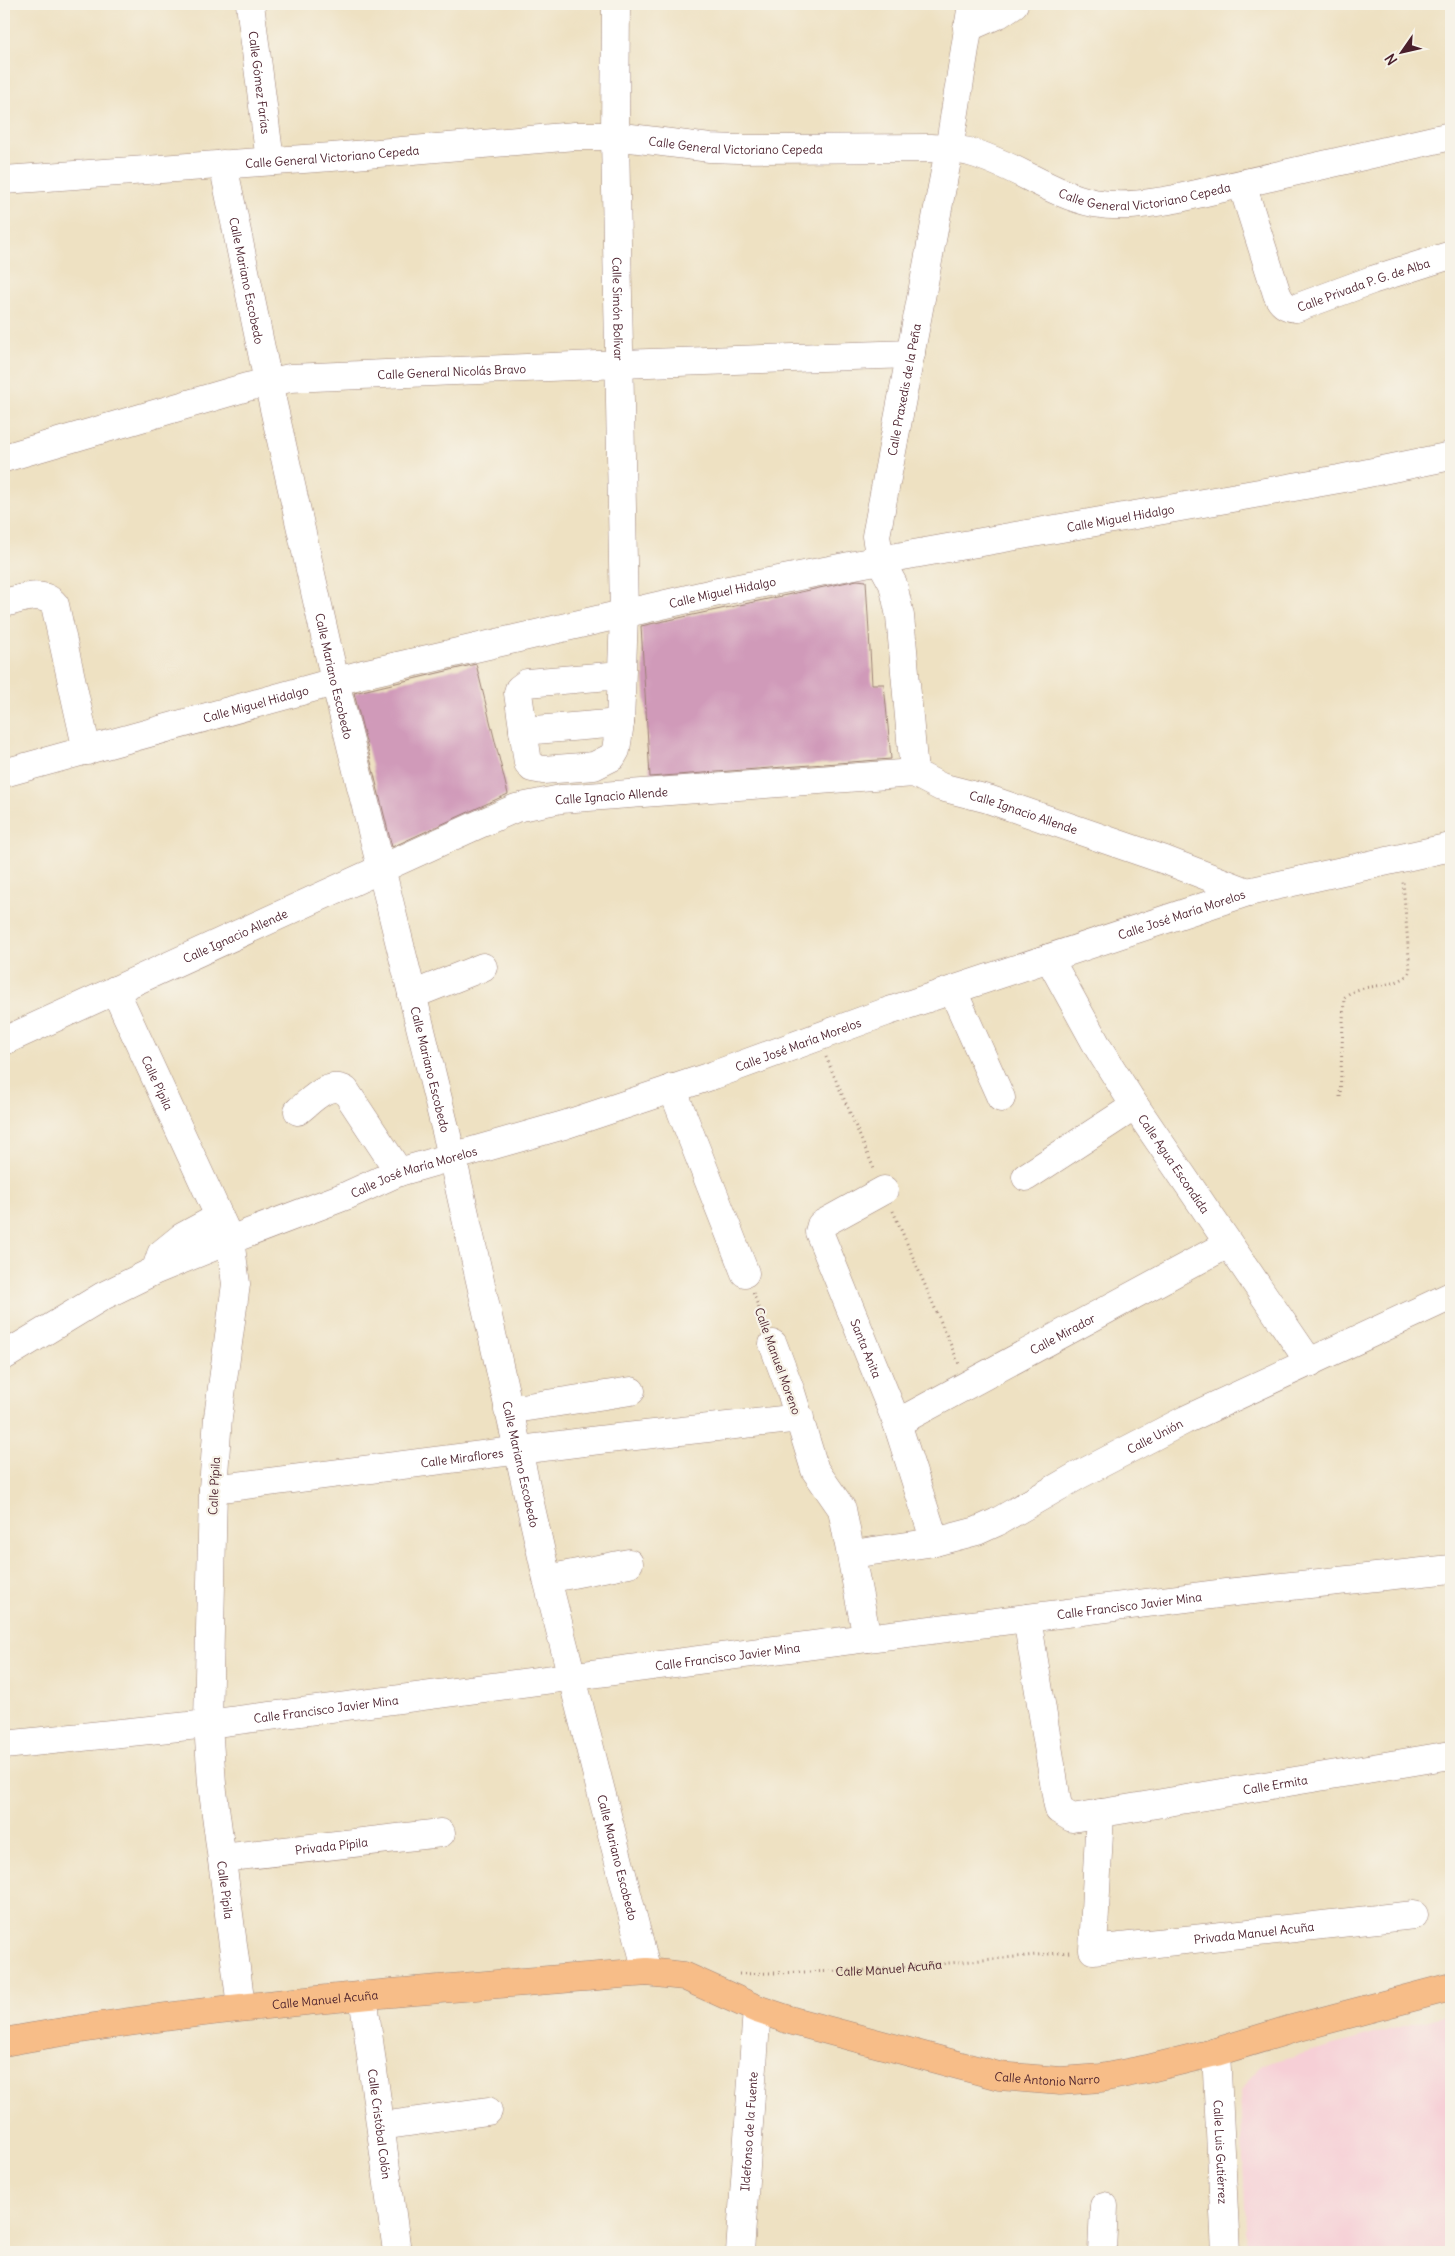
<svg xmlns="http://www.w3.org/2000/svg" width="1455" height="2256" font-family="Delius,sans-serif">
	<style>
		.built { fill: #f6cfd6 }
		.building { fill: #d09ab9 }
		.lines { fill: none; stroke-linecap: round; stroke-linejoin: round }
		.minor-casing { stroke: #9c8076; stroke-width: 29 }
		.major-casing { stroke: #9c8076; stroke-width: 29 }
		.path { stroke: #9c8076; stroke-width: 3; stroke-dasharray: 1 4; stroke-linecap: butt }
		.minor { stroke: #fff; stroke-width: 28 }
		.major { stroke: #f7bd88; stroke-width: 28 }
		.labels { text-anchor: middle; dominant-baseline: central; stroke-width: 4.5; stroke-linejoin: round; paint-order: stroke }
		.street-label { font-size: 12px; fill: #4a1f2b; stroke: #f7f3e8 }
	</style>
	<rect width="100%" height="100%" fill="#f7f3e8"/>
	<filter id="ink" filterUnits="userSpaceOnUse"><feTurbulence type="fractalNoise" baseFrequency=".02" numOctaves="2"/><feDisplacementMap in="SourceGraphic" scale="10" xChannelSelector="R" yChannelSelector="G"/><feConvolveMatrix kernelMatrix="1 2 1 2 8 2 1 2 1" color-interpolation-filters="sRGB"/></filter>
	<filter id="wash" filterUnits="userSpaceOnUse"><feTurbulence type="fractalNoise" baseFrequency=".0096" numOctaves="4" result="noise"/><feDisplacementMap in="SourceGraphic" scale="20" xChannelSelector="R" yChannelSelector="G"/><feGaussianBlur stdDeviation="1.12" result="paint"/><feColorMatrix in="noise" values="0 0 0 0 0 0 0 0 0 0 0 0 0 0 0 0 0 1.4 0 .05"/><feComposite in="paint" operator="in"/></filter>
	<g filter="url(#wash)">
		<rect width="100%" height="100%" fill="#eee1c2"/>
		<!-- built -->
		<path class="built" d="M1451,2013V2252H1247L1240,2091L1261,2065Z"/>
		<g id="blocks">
			<!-- building -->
			<path class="building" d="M857,580L866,581L872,684H884L891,759L650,777L641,626Z
				M476,664L508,794L392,847L354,693Z"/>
		</g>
	</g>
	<g filter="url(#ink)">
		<use href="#blocks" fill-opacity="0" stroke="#9c8076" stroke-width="1"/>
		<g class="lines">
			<!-- minor casing -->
			<g class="minor-casing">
				<g id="minor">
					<path id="s2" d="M250,4L270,161"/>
					<path id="s3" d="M616,4L615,136L624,615L620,723L616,750L612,757L594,766L543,770L532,768L528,763L518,693L519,689L527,683L621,675"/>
					<path d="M967,28L999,14L1014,4"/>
					<path id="s4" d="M223,164L268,382L335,681L452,1156L547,1579L647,1972"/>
					<path id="s5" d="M4,180L332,157L575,136H615L710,148L738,149L931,148C945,149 960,149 973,153C1015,165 1051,194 1094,203C1121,208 1148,204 1175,199L1451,136"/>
					<path id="s6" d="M1242,184L1277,294C1281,303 1285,307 1296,308L1372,280L1451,255"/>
					<path id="s7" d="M4,458L247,387L290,378L621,364L911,354"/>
					<path d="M4,603C21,599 43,589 55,605L87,751"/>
					<path d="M523,731L620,723"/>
					<path id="s8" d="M4,773L363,674L718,592L880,560L1339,479L1451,456"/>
					<path id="s9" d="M914,773L900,616L893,584L880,560L876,536L949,150L972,4"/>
					<path id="s10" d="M1049,958L1099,1049L1135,1106L1310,1363"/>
					<path id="s11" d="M115,990L230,1240L236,1284L218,1417L213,1489L208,1724L212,1784L241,2006"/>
					<path d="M953,991L1001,1098"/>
					<path d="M412,995L483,967"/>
					<path id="s12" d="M4,1041L475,826L516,808L561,799L914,773L941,787L988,799L1165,860L1248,892"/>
					<path d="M672,1088L745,1273"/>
					<path d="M298,1111C311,1101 328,1081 345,1090L399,1172"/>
					<path d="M1026,1177L1135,1106"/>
					<path id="s13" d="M884,1190L824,1223L821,1225L819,1232L897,1423L935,1542"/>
					<path d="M156,1269L161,1254L182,1237L219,1217"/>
					<path d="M773,1344L791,1392L815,1470L842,1509L867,1638"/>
					<path id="s14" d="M4,1356L103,1296L156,1270L230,1240L348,1195L399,1172L564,1125L714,1075L886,1012L1248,892L1451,847"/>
					<path d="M508,1410L631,1391"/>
					<path id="s15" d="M897,1423L1228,1244"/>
					<path id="s16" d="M213,1489L599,1440L800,1418"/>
					<path id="s17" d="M852,1554L935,1542L977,1531L997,1522L1077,1476L1185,1420L1451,1296"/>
					<path d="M547,1579L629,1563"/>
					<path id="s18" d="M1027,1618L1057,1801L1059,1810L1072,1818L1451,1755"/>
					<path id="s19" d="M4,1745L208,1724L867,1638L1226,1593L1451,1569"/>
					<path id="s20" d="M1100,1813L1093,1950L1414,1915"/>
					<path id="s21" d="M222,1858L441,1833"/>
					<path id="s22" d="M363,1995L397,2252"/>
					<path id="s23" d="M1216,2052L1226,2252"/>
					<path d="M381,2126L488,2111"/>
					<path id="s24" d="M740,2252L757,2009"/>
					<path d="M1102,2252L1104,2206"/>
				</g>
			</g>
			<!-- major casing -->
			<g class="major-casing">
				<g id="major">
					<path id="s25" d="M4,2042C216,2003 432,1990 647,1972L684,1976L757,2009L793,2021L999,2076L1060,2081L1101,2078L1147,2069L1216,2052L1292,2029L1451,1987"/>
				</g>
			</g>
			<!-- path -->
			<g class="path">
				<path d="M826,1057L874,1169"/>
				<path d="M1340,1097L1344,998C1358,981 1400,991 1410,971L1403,881"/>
				<path d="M893,1211L959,1364"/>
				<path d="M753,1293L765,1324"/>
				<path id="s1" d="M739,1974L873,1970L1070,1952"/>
			</g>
			<!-- minor -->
			<use href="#minor" class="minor"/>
			<!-- major -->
			<use href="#major" class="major"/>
		</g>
	</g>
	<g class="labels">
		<!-- street labels -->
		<g class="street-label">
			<text stroke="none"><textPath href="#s2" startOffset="79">Calle Gómez Farías</textPath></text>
			<text stroke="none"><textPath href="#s5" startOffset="734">Calle General Victoriano Cepeda</textPath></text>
			<text stroke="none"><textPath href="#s5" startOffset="329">Calle General Victoriano Cepeda</textPath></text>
			<text stroke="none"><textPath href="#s5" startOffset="1154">Calle General Victoriano Cepeda</textPath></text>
			<text stroke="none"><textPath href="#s4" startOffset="119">Calle Mariano Escobedo</textPath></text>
			<text stroke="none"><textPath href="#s6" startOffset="212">Calle Privada P. G. de Alba</textPath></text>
			<text stroke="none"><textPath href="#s3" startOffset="305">Calle Simón Bolívar</textPath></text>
			<text stroke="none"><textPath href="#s7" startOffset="459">Calle General Nicolás Bravo</textPath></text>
			<text stroke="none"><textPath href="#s9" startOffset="391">Calle Praxedis de la Peña</textPath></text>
			<text stroke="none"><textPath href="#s8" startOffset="1146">Calle Miguel Hidalgo</textPath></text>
			<text stroke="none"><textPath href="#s8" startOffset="741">Calle Miguel Hidalgo</textPath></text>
			<text stroke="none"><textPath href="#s4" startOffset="524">Calle Mariano Escobedo</textPath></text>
			<text stroke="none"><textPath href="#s8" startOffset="261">Calle Miguel Hidalgo</textPath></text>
			<text stroke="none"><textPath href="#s12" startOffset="659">Calle Ignacio Allende</textPath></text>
			<text stroke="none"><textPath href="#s12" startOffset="1079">Calle Ignacio Allende</textPath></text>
			<text stroke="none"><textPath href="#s14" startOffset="1261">Calle José María Morelos</textPath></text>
			<text stroke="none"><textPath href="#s12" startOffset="254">Calle Ignacio Allende</textPath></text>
			<text stroke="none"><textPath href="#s14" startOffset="856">Calle José María Morelos</textPath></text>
			<text stroke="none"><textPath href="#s4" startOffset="929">Calle Mariano Escobedo</textPath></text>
			<text stroke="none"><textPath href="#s11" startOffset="102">Calle Pípila</textPath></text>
			<text stroke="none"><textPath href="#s10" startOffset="241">Calle Agua Escondida</textPath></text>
			<text stroke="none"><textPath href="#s14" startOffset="451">Calle José María Morelos</textPath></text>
			<text stroke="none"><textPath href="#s15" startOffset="188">Calle Mirador</textPath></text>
			<text stroke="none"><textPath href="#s13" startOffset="205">Santa Anita</textPath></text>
			<text transform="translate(778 1361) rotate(70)">Calle Manuel Moreno</text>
			<text stroke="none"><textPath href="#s17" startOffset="329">Calle Unión</textPath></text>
			<text stroke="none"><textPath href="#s16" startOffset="251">Calle Miraflores</textPath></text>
			<text stroke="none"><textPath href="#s4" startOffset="1334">Calle Mariano Escobedo</textPath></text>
			<text transform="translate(214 1486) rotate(-87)">Calle Pípila</text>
			<text stroke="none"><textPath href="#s19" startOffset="1134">Calle Francisco Javier Mina</textPath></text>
			<text stroke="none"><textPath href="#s19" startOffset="729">Calle Francisco Javier Mina</textPath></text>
			<text stroke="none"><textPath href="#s19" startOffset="324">Calle Francisco Javier Mina</textPath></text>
			<text stroke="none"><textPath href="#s18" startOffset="416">Calle Ermita</textPath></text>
			<text stroke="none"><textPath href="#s21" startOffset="110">Privada Pípila</textPath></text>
			<text stroke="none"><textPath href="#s4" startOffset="1739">Calle Mariano Escobedo</textPath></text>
			<text stroke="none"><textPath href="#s11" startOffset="928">Calle Pípila</textPath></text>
			<text stroke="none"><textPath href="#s20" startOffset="299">Privada Manuel Acuña</textPath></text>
			<text stroke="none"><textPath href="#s1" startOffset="150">Calle Manuel Acuña</textPath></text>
			<text stroke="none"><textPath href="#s25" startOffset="324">Calle Manuel Acuña</textPath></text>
			<text stroke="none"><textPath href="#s25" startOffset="1064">Calle Antonio Narro</textPath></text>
			<text stroke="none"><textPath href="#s22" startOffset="130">Calle Cristóbal Colón</textPath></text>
			<text stroke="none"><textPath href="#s24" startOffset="121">Ildefonso de la Fuente</textPath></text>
			<text stroke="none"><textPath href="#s23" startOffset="100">Calle Luis Gutiérrez</textPath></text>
		</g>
	</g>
	<!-- margin -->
	<rect width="1455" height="2256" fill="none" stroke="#f7f3e8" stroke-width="20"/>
	<!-- north arrow -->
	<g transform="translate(1402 52) rotate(236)" stroke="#f7f3e8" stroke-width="4" paint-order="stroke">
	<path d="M0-4L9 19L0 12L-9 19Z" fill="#4a1f2b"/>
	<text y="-8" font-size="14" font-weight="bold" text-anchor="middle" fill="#4a1f2b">N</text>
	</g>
</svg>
